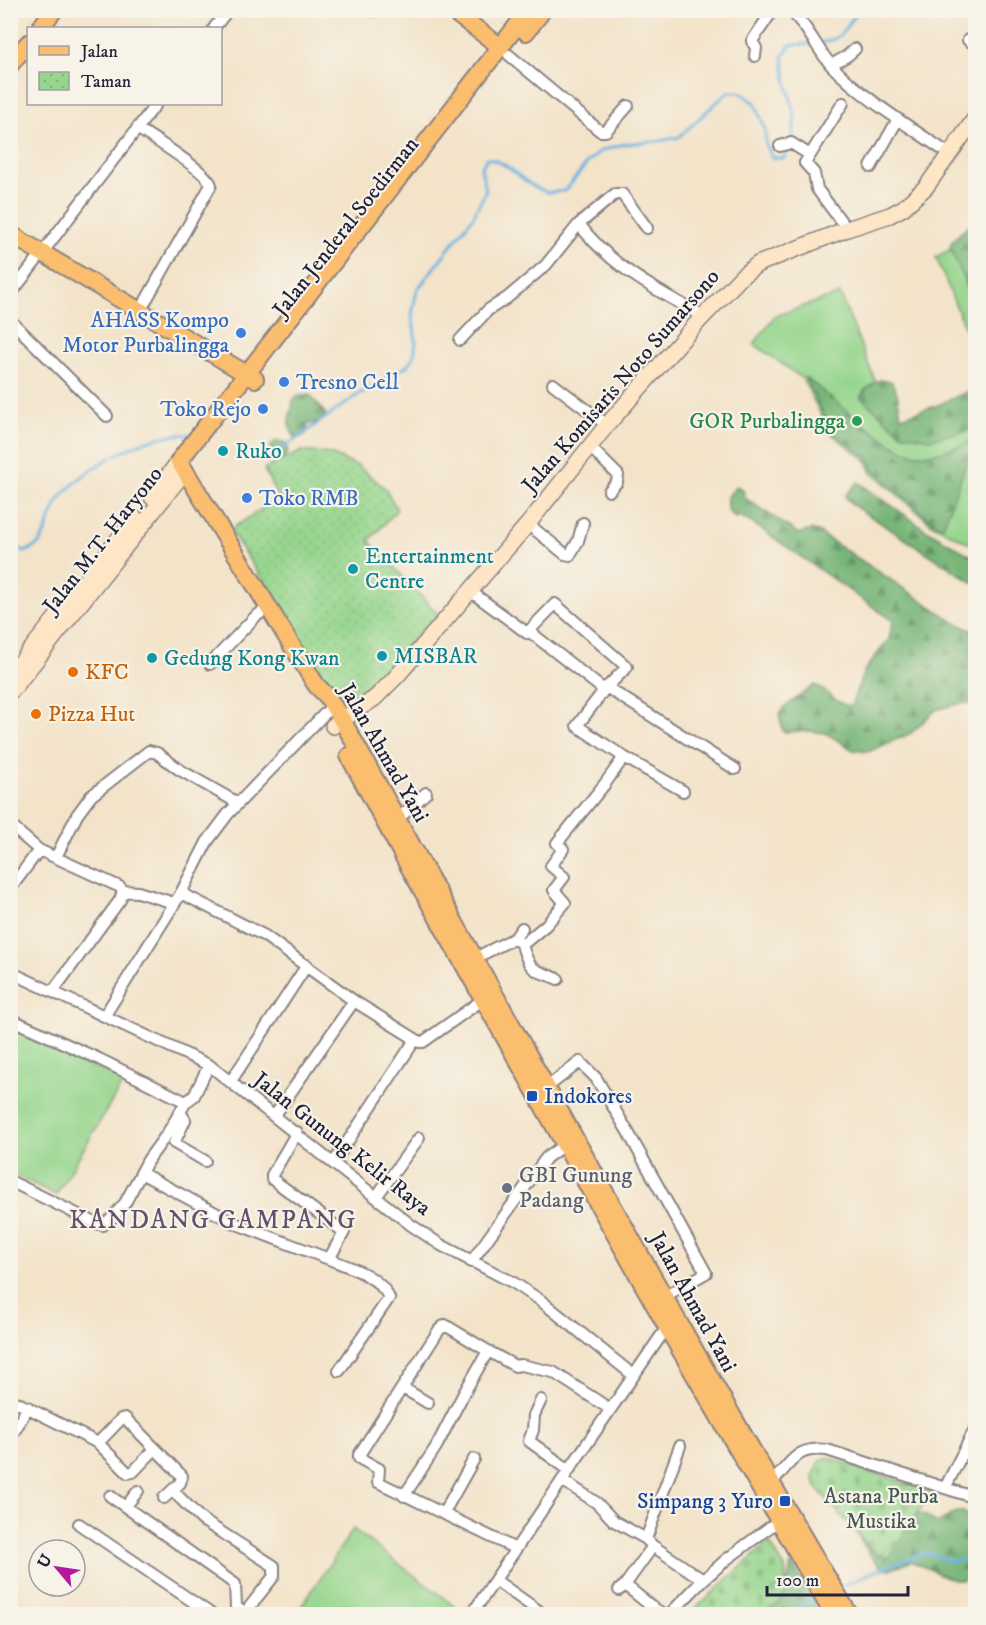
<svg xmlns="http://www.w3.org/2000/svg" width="986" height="1625" font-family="'IM FELL DW Pica',serif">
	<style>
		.green { fill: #95d58c; stroke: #5c7c64; stroke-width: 1.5 }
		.forest { fill: url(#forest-firs); stroke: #4d6c5a; stroke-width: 1.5 }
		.cemetery { fill: url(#cemetery-stones); stroke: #5c7c64; stroke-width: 1.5 }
		.park { fill: url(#park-dots); stroke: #5c7c64; stroke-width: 1.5 }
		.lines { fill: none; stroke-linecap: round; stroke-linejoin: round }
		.stream { stroke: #68b1e0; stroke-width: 3 }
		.street-casing { stroke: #8a8282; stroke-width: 14 }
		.secondary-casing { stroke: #8a8282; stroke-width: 18 }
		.primary-casing { stroke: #8a8282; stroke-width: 20 }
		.street { stroke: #fff; stroke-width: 10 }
		.secondary { stroke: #fde5c5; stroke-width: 15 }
		.primary { stroke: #fbbd6e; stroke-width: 16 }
		.shop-dot { fill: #3f7fe0; stroke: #f7f3e8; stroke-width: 2 }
		.leisure-dot { fill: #2e9e5b; stroke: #f7f3e8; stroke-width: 2 }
		.culture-dot { fill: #0f9aa8; stroke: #f7f3e8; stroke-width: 2 }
		.food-dot { fill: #e8710a; stroke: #f7f3e8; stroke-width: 2 }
		.transit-dot { fill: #1a4fb4; stroke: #f7f3e8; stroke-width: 2 }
		.worship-dot { fill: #6b7280; stroke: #f7f3e8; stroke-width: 2 }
		.labels { text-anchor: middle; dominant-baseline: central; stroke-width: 4.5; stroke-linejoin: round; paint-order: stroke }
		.street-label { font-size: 22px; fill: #22223b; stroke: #f7f3e8 }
		.shop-label { font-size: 22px; fill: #366cbe; stroke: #f7f3e8; text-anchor: end }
		.leisure-label { font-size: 22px; fill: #27864d; stroke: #f7f3e8; text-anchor: end }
		.culture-label { font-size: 22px; fill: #0d838f; stroke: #f7f3e8; text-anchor: start }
		.food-label { font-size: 22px; fill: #c56008; stroke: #f7f3e8; text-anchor: start }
		.transit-label { font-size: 22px; fill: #164399; stroke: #f7f3e8; text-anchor: start }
		.worship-label { font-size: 22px; fill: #5b616d; stroke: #f7f3e8; text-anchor: start }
		.park-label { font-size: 22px; fill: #445853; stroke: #f7f3e8 }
		.quarter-label { font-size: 26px; letter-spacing: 1.5px; fill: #63506d; stroke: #f7f3e8 }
	</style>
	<defs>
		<pattern id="forest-firs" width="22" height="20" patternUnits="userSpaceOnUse" patternTransform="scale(1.5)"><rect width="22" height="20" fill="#78b678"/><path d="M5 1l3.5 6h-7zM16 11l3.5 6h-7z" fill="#629464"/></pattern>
		<pattern id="cemetery-stones" width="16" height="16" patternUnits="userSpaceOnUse" patternTransform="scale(1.5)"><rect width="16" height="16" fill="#95d58c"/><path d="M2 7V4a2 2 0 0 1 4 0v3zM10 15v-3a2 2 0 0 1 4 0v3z" fill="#80b77a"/></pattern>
		<pattern id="park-dots" width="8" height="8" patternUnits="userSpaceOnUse" patternTransform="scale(1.5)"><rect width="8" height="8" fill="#95d58c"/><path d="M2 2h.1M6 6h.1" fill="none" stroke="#80b77a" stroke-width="1.8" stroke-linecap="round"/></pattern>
	</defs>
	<rect width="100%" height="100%" fill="#f7f3e8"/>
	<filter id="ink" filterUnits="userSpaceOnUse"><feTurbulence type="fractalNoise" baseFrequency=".0167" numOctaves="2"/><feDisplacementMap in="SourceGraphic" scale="12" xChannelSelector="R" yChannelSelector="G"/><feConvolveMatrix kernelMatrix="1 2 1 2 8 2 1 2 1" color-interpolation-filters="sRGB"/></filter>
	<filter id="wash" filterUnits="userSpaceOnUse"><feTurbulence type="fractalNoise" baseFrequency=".008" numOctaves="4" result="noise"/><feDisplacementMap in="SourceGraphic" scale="24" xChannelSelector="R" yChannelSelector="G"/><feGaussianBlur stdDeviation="1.35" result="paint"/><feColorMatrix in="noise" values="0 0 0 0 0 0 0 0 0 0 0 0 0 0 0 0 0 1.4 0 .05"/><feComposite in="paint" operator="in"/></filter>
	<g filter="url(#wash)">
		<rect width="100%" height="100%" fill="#f3e3c9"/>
		<!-- green -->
		<path class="green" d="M975,236V353L936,257Z
			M840,294L894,427L975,399V546L933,525L872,473L866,460L830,433L803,379L754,344L775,316Z
			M11,1029L124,1081L56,1195L11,1173Z
			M353,1529L465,1614H296Z"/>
		<!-- forest -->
		<path class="forest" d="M975,220V307L950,247L952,241Z
			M805,377C829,395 890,451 916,454C936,456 957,446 975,440L943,527L934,523L874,471L868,458L832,432Z
			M879,380L891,381L897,393L901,417L938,405L975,388V429L930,439L901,433L860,397L865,390Z
			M310,395L326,414L319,421L307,425V433L301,437H295C283,420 292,416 293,400L299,396Z
			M270 450a9 9 0 1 1 18 0a9 9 0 1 1-18 0Z
			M858,482L928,531L975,558V584L851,504L845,496Z
			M737,486L743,490L745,498L799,534L811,530L818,532L956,623L975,632V704L962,703L936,710L911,733L868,752L853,750L826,733L808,731L783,732L779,715L783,708L815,685C828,692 836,704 851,706L864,671L889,639L893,621L752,523L740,516L736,518C727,513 726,507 727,497Z
			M909,1510L925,1515L937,1523L956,1512H964L970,1519L965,1540L971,1546L975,1547V1566L963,1580H953L911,1561C886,1573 882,1573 867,1550C861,1540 857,1536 858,1523Z
			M792,1563L817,1606L805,1614H762L788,1589L790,1569Z"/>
		<!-- cemetery -->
		<path class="cemetery" d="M827,1457L932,1492L887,1559L872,1550L817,1488L813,1476L821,1460Z
			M769,1542L785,1568L788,1589L778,1604L762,1614H689Z"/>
		<!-- park -->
		<path class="park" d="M302,451L330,454L358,466L386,489L397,510L369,541L439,615L363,702L354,705L336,695L230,530L278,498L264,469Z"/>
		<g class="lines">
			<!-- stream -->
			<path class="stream" d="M818,43C849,39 842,25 861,10
				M792,139L795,118L786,79L783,57L790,45L811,44
				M252,457L266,459L279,451L359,394L407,366L414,356L416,341L412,315L417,290L473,217L486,190L481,168L487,158C510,162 523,185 546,192C551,193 559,191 565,191L588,162L601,151L624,144L660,141L679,137L728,92H740L755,103L765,129L766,146L773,158H784L790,146
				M10,516L15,547L25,552C29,550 33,548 37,545C47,537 51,511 59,500C83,467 150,430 191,435
				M839,1588L865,1575L927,1552L950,1561L974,1559L976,1557
				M783,1614L816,1598"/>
		</g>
	</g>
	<g filter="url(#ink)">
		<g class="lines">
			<!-- street casing -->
			<g class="street-casing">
				<path id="street" d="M789,10C807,24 816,48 831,65C862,98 912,128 949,154
					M373,11V10
					M941,12L946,10
					M214,28L228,10
					M968,40L976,45
					M509,55L600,131H606L628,106
					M755,56L756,48L752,41L773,10
					M831,65L847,56L855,49
					M843,103L805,163L814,173L817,189L847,229
					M137,128C151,137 209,173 211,185L140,311
					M780,146L791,143L810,155
					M871,167L898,119
					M579,224C611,267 658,291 703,316
					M10,295L156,104
					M10,320L107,416
					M460,340L488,310L507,298L546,265L579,224L615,194H622L647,228
					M553,384L607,425
					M591,448L618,475L617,482L609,491
					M528,524L565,554L570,555L578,541L583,523
					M470,591L527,633L555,604L627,667L604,690L577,726L624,757L604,785L557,843L563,849L551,866L564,877L554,890L565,903L546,925L522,945L515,938
					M530,632L604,690
					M210,664L256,616L269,608
					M606,687L735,769
					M624,757L683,791
					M397,820L426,793
					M10,825L39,850L120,887L123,891L120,900L53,991
					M56,857L77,815L91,796L149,751L157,753L180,770L238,803
					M10,889L39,850
					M123,891L138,892L174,903
					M181,893L265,936L354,1001L420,1042H423L488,996
					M522,945C530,972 533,969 558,979
					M475,958L515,938L522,928
					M10,972L209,1065L411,1225L441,1245L514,1283L540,1300L633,1375
					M105,1015L181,893L207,842L228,814L333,705
					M10,1019L99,1059L186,1102L194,1096L209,1065
					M231,1081L307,965
					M542,1091L580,1062L596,1078L628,1132L706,1273L660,1299
					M180,1112L185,1120L174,1143L205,1161
					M275,1115L354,1001
					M334,1162L415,1040
					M141,1173L234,1223L329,1259L344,1232L272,1179V1175L297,1132
					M10,1181L95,1223L103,1225L112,1218L125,1203L148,1160L167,1134L186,1102
					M376,1197L419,1138
					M329,1259C349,1267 380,1276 389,1298L339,1371
					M471,1262L546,1158L568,1142
					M488,1351L515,1366L521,1365L553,1372L610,1409
					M403,1388L428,1403
					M10,1399L98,1443L121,1419L125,1418L182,1476L180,1483L164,1498
					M541,1400L534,1415L533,1430L529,1441L569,1470
					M15,1430L28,1407
					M98,1443L128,1473L133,1472L155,1449
					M562,1480L597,1503L614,1521L646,1539L680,1446
					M769,1484C792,1466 792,1446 827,1450L976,1498
					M945,1488L976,1427
					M173,1491L202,1520L274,1566V1576L244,1614
					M110,1496L235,1584L236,1607L246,1613
					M404,1496L436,1447L464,1393L488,1351L445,1325L439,1330L359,1455V1458L379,1469L378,1482L516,1549
					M126,1506L138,1491
					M443,1514L474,1459
					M79,1524L211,1614
					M653,1546L703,1580
					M495,1580L543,1614
					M625,1585L661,1614
					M619,1590L625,1585L653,1546L646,1539
					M472,1614L569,1470L667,1327
					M670,1614L703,1580L727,1559L778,1521"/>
			</g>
			<!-- secondary casing -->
			<g class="secondary-casing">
				<path id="secondary" d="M152,497L179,461
					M10,676L135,518
					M10,693L185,471
					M333,726L375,698L396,677L528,524L607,425L697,323L743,275L758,264L847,229L890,215L903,208L926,187L976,117"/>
			</g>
			<!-- primary casing -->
			<g class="primary-casing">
				<path id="primary" d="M451,10L501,47
					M529,10L179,461L316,685L327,696L342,720C509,1019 673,1321 849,1614
					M40,28L54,10
					M526,32L543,10
					M10,65L28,43
					M10,234L255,379
					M349,756L408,865L667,1327L833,1614"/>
			</g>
			<!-- street -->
			<use href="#street" class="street"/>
			<!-- secondary -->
			<use href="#secondary" class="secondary"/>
			<!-- primary -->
			<use href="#primary" class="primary"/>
		</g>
	</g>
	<!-- markers -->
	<g class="shop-dot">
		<circle cx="241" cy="333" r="6"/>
		<circle cx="284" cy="382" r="6"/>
		<circle cx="263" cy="409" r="6"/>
		<circle cx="247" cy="498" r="6"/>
	</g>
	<circle class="leisure-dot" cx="857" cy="421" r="6"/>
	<g class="culture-dot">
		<circle cx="223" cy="451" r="6"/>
		<circle cx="353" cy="569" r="6"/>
		<circle cx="382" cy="656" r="6"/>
		<circle cx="152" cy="658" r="6"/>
	</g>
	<g class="food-dot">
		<circle cx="73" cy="672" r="6"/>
		<circle cx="36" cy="714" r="6"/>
	</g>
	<g class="transit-dot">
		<rect x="526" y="1090" width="12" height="12" rx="3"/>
		<rect x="779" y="1495" width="12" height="12" rx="3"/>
	</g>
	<circle class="worship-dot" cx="507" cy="1188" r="6"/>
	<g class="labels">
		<!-- street labels -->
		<g class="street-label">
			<text transform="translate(346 227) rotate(-52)">Jalan Jenderal Soedirman</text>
			<text transform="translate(621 381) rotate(-49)">Jalan Komisaris Noto Sumarsono</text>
			<text transform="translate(103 540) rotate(-52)">Jalan M.T. Haryono</text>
			<text transform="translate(384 753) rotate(60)">Jalan Ahmad Yani</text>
			<text transform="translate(342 1144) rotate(38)">Jalan Gunung Kelir Raya</text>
			<text transform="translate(693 1302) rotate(61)">Jalan Ahmad Yani</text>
		</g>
		<!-- shop labels -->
		<g class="shop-label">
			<text x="229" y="320">AHASS Kompo<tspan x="229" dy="25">Motor Purbalingga</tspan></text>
			<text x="296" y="382" text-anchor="start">Tresno Cell</text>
			<text x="251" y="409">Toko Rejo</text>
			<text x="259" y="498" text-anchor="start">Toko RMB</text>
		</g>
		<!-- leisure labels -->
		<g class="leisure-label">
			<text x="845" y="421">GOR Purbalingga</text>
		</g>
		<!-- culture labels -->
		<g class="culture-label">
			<text x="235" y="451">Ruko</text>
			<text x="365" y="556">Entertainment<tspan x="365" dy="25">Centre</tspan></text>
			<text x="394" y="656">MISBAR</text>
			<text x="164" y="658">Gedung Kong Kwan</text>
		</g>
		<!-- food labels -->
		<g class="food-label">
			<text x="85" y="672">KFC</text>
			<text x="48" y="714">Pizza Hut</text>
		</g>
		<!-- transit labels -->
		<g class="transit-label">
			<text x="544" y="1096">Indokores</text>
			<text x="773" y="1501" text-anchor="end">Simpang 3 Yuro</text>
		</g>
		<!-- worship labels -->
		<g class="worship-label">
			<text x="519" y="1175">GBI Gunung<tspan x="519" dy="25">Padang</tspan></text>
		</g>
		<!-- park labels -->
		<g class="park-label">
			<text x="881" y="1496">Astana Purba<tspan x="881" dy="25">Mustika</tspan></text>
		</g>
		<!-- quarter labels -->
		<g class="quarter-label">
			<text x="213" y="1220">KANDANG GAMPANG</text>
		</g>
	</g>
	<!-- margin -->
	<rect width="986" height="1625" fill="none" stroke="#f7f3e8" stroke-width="36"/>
	<!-- legend -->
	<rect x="27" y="27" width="195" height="78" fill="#f7f3e8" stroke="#a29fa3" stroke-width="1.5"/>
	<rect x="39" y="46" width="30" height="9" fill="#fbbd6e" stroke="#a29fa3" stroke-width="1.5"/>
	<text x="81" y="57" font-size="18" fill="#22223b">Jalan</text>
	<rect x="39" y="72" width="30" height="18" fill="url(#park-dots)" stroke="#a29fa3" stroke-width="1.5"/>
	<text x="81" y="87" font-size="18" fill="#22223b">Taman</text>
	<!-- north arrow -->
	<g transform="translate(57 1568) rotate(299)"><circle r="28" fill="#f7f3e8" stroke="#a29fa3" stroke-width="1.5"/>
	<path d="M0-4.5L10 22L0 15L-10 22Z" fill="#b5179e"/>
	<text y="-9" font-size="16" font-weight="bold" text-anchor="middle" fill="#22223b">U</text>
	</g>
	<!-- scale -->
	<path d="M767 1586v9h141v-9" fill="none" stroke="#22223b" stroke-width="3"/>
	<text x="776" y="1586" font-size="18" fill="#22223b" stroke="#f7f3e8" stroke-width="4.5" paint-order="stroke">100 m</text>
</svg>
